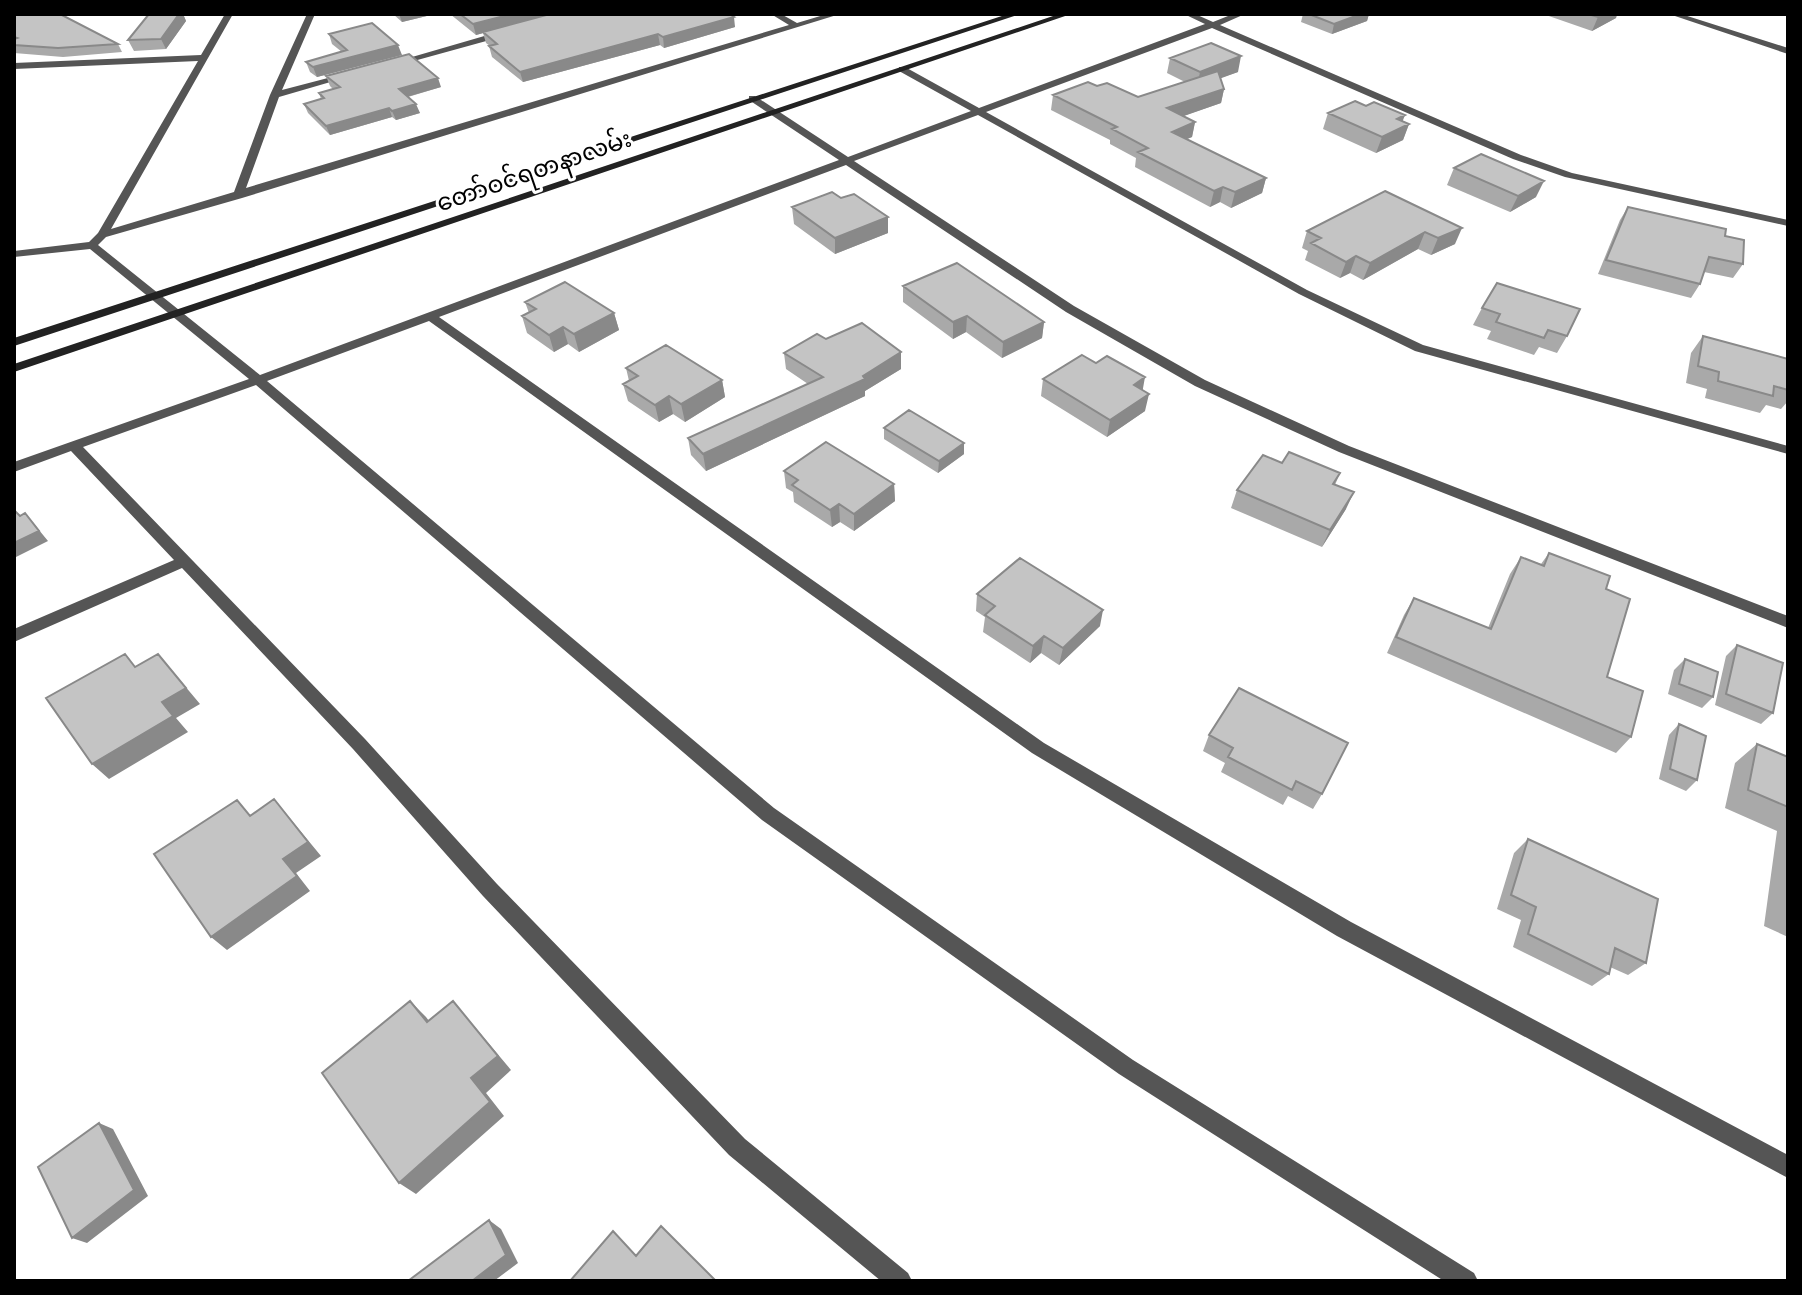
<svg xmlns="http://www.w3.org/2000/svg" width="1802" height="1295" font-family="'Work Sans','Noto Sans Myanmar',sans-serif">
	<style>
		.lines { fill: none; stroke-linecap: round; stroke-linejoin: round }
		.street { fill: #555; fill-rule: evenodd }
		.secondary { fill: #222; fill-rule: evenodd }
		.wall { fill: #a9a9a9 }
		.shaded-wall { fill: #898989 }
		.building { fill: #c4c4c4; stroke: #898989; stroke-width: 2 }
		.labels { text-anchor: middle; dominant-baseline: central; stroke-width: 6; stroke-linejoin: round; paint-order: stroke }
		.far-street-label { font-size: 24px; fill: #000; stroke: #fff }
	</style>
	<rect width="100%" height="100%" fill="#fff"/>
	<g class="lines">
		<!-- street -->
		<path class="street" d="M103,14H161L157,16H107Z
			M225,14H233L111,229L234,192L270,95L307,14H315L282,90L347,73L351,76L279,97L246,188L789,25L771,14H781L797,23L827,14H840L242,198L106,237L98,245L260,375L839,160L749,100V96H755L848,157L971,111L899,71V67H905L979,108L1205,24L1184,14H1195L1213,22L1233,14H1245L1220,25L1521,155L1572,173L1788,220V226L1565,177L1513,159L1212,28L986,112L1307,290L1423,345L1788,446V454L1415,351L1299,294L978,115L854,161L1074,306L1205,380L1349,446L1788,616V628L1339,452L1195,386L1066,312L846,165L439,317L1044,743L1351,922L1788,1155V1178L1337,936L1032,753L429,321L267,381L774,808L1133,1060L1474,1273L1478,1281H1444L1119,1074L762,820L256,385L83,447L365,739L497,884L745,1139L908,1273L912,1281H881L729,1155L483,896L353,749L182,568L14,642V629L174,560L71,451L14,472V462L249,379L90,249L14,257V251L89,242L98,233L198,61L14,69V63L201,55Z
			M1669,14H1681L1788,48V54Z
			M505,30L509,33L508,35L392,67L388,64Z"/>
		<!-- secondary -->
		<path class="secondary" d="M1008,14H1020L14,346V338Z
			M1059,14H1071L14,372V364Z"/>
	</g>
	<!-- wall -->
	<path class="wall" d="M14,14L118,44L122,52L63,57L14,53Z
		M149,14H183L186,21L166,49L134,51L128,40Z
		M393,14H435L402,22Z
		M450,14H729L735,27L664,48L660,45L523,82L492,57L489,46H490L486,43L483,33L476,35Z
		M1303,14H1369L1367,21L1332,34L1301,22Z
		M1543,14H1617L1616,18L1592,31Z
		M329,34L402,55L317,77L310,72L306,62L342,52L332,44Z
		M1170,58L1238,72L1220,78L1224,89L1221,103L1183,116L1195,122L1192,137L1187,139L1266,178L1262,193L1231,208L1220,202L1210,207L1135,167L1136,158L1110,144V140L1051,110L1053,95L1097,86L1138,97L1185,82L1167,73Z
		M326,76L441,87L408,97L420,113L396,120L392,117L330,135L308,113L304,104L321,99L319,93L333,89L330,86Z
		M1328,113L1409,124L1403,140L1376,153L1323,129Z
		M1454,168L1536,197L1510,212L1447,185Z
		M1385,191L1455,244L1431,255L1418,249L1363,280L1350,273L1340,278L1305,260L1308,251L1302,248L1307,231Z
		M792,207L888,233L835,254L794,224Z
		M1628,207L1725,236L1743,264L1733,278L1704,272L1700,284L1691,298L1598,274L1620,220Z
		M903,286L1044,322L1042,338L1002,358L966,332L953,339L903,302Z
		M525,302L614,313L619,330L579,352L568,344L554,352L527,333L522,316L529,313Z
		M1482,308L1567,336L1557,353L1539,347L1534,355L1487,339L1491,331L1473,325Z
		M1703,336L1788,359V401L1781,409L1766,405L1760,413L1705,398L1707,389L1686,383L1691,353Z
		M826,339L901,369L865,391V396L706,471L691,455L688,438L808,384L786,369L784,353Z
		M1096,363L1143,390L1145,411L1107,437L1041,396L1043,379Z
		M626,368L722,380L725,397L685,422L673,414L659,422L628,401L623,384L629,381Z
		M884,428L964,443V454L938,473L884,439Z
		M1282,463L1340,473L1335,485L1346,509L1322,547L1231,508L1237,490Z
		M784,471L894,484L895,501L854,531L840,522L832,527L794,502L793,492L786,488Z
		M1549,553L1606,589L1607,677L1631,737L1616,753L1387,653L1404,615L1414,598L1488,628L1510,574L1521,557L1541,564Z
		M977,594L1100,626L1059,665L1041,653L1030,663L983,632L985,617L976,611Z
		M1737,645L1773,713L1761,724L1715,705L1726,656Z
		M1685,659L1713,697L1702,708L1668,694L1674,670Z
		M1679,724L1697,780L1686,791L1659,779L1669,735Z
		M1209,735L1322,794L1313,809L1288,796L1283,805L1221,772L1225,763L1203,751Z
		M1757,744L1788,757V937L1764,926L1777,831L1725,808L1735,763Z
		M1528,839L1646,963L1628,975L1610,967L1609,974L1592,986L1513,947L1521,920L1497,909L1514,853Z"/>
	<!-- shaded-wall -->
	<path class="shaded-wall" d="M179,14H183L186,21L166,49L161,39Z
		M399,14H435L402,22Z
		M512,14H553L476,35L473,24Z
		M1361,14H1369L1367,21L1332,34L1334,24Z
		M1605,14H1617L1616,18L1592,31L1598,17Z
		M734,17L735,27L664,48L663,37Z
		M658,34L660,45L523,82L520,72Z
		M398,45L402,55L317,77L313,67Z
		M1241,56L1238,72L1197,87L1200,72Z
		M438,78L441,87L403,98L399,89Z
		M1224,89L1221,103L1164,123L1167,108Z
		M416,104L420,113L396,120L392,111Z
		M389,108L392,117L330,135L326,126Z
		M1405,115L1400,128L1409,124L1403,140L1376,153L1382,137L1397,119Z
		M1195,122L1192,137L1169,146L1172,132Z
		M1266,178L1262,193L1231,208L1235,192Z
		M1544,181L1536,197L1510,212L1518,196Z
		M1223,187L1220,202L1210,207L1214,191Z
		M888,217V233L835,254V238Z
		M1462,228L1455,244L1431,255L1438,238Z
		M1425,232L1418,249L1363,280L1370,263Z
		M1356,256L1350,273L1340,278L1346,262Z
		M614,313L619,330L579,352L574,334Z
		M967,316L966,332L953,339V322Z
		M1044,322L1042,338L1002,358L1003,342Z
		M563,327L568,344L554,352L549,335Z
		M901,352V369L865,391V396L706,471L703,454L863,376Z
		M1145,377L1142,394L1134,385Z
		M722,380L725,397L685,422L681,404Z
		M1149,394L1145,411L1107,437L1110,420Z
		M669,396L673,414L659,422L655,405Z
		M964,443V454L938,473L939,461Z
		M894,484L895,501L854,531V514Z
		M1354,492L1346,509L1322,547L1330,530Z
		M839,504L840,522L832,527L830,510Z
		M25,513L48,541L14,558V543Z
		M1103,610L1100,626L1059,665L1063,648Z
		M1044,636L1041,653L1030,663L1033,646Z
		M158,654L200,704L176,718L188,732L109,779L92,764L162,702Z
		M274,799L321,856L296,873L310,891L227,950L211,937L283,859Z
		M410,1001L426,1017L442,1038L427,1022Z
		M453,1001L511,1070L486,1093L504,1116L416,1194L399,1183L471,1078Z
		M99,1123L113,1129L148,1196L87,1243L72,1238Z
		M489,1220L501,1229L518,1263L494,1281H472Z"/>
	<!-- building -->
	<path class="building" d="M14,14H29L31,15L35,14H60L118,44L58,48L14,45V39L17,38L14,37Z
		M149,14H179L161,39L128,40Z
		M460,14H512L473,24Z
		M550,14H729L734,17L663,37L658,34L520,72L489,46L497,44L483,32Z
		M1309,14H1361L1334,24Z
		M1588,14H1605L1598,17Z
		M372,23L398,45L313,67L306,62L347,50L329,34Z
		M1211,43L1241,56L1200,72L1170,58Z
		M409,54L438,78L399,89L416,104L392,111L389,108L326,126L304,104L324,98L319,93L340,87L326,76Z
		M1218,71L1224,89L1167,108L1195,122L1172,132L1266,178L1235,192L1223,187L1214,191L1138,152L1148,148L1112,129L1117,127L1053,95L1088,82L1097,86L1107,83L1138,97Z
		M1355,101L1366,106L1374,102L1405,115L1397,119L1409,124L1382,137L1328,113Z
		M1481,154L1544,181L1518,196L1454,168Z
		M1385,191L1462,228L1438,238L1425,232L1370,263L1356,256L1346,262L1311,243L1321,238L1307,231Z
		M832,192L841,198L854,194L888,217L835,238L792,207Z
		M1628,207L1726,229L1725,236L1744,240L1743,264L1709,257L1700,284L1606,260Z
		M957,263L1044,322L1003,342L967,316L953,322L903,286Z
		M565,282L614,313L574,334L563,327L549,335L522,316L536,309L525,302Z
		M1497,283L1580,309L1567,336L1548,330L1544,338L1496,322L1500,314L1482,308Z
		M862,323L901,352L863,376L865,379L703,454L688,438L823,377L784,353L817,334L826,339Z
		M1703,336L1788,359V390L1774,386L1773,396L1718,381L1719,372L1698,366Z
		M666,345L722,380L681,404L669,396L655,405L623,384L638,376L626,368Z
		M1082,355L1096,363L1107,356L1145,377L1134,385L1149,394L1110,420L1043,379Z
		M909,410L964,443L939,461L884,428Z
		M826,442L894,484L854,514L839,504L830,510L792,485L798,480L784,471Z
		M1289,452L1340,473L1333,484L1354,492L1330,530L1237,490L1263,455L1282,463Z
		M14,511H15L20,516L25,513L39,531L14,543Z
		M1549,553L1610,576L1606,589L1630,599L1607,677L1643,691L1631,737L1396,637L1414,598L1491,629L1521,557L1544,566Z
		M1020,558L1103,610L1063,648L1044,636L1033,646L985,615L995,606L977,594Z
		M1737,645L1783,663L1773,713L1726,694Z
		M125,654L135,667L158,654L186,688L162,702L173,716L92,764L46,698Z
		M1685,659L1718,672L1713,697L1679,684Z
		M1239,688L1348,743L1322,794L1296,781L1292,790L1228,757L1233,748L1209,735Z
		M1679,724L1706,736L1697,780L1670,769Z
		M1757,744L1788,757V807L1748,790Z
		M274,799L308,842L283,859L297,876L211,937L154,854L237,800L250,816Z
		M1528,839L1658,899L1646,963L1615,948L1609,974L1528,934L1536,907L1511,895Z
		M410,1001L427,1022L453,1001L498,1056L471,1078L490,1102L399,1183L322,1073Z
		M99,1123L134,1190L72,1238L38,1167Z
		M489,1220L506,1255L472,1281H408Z
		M661,1226L716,1281H570L613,1231L636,1256Z"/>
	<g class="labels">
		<!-- far-street labels -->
		<g class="far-street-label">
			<text transform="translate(534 171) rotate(-19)">တော်ဝင်ရတနာလမ်း</text>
		</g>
	</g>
	<!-- border -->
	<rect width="1802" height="1295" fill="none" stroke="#000000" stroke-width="32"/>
</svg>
